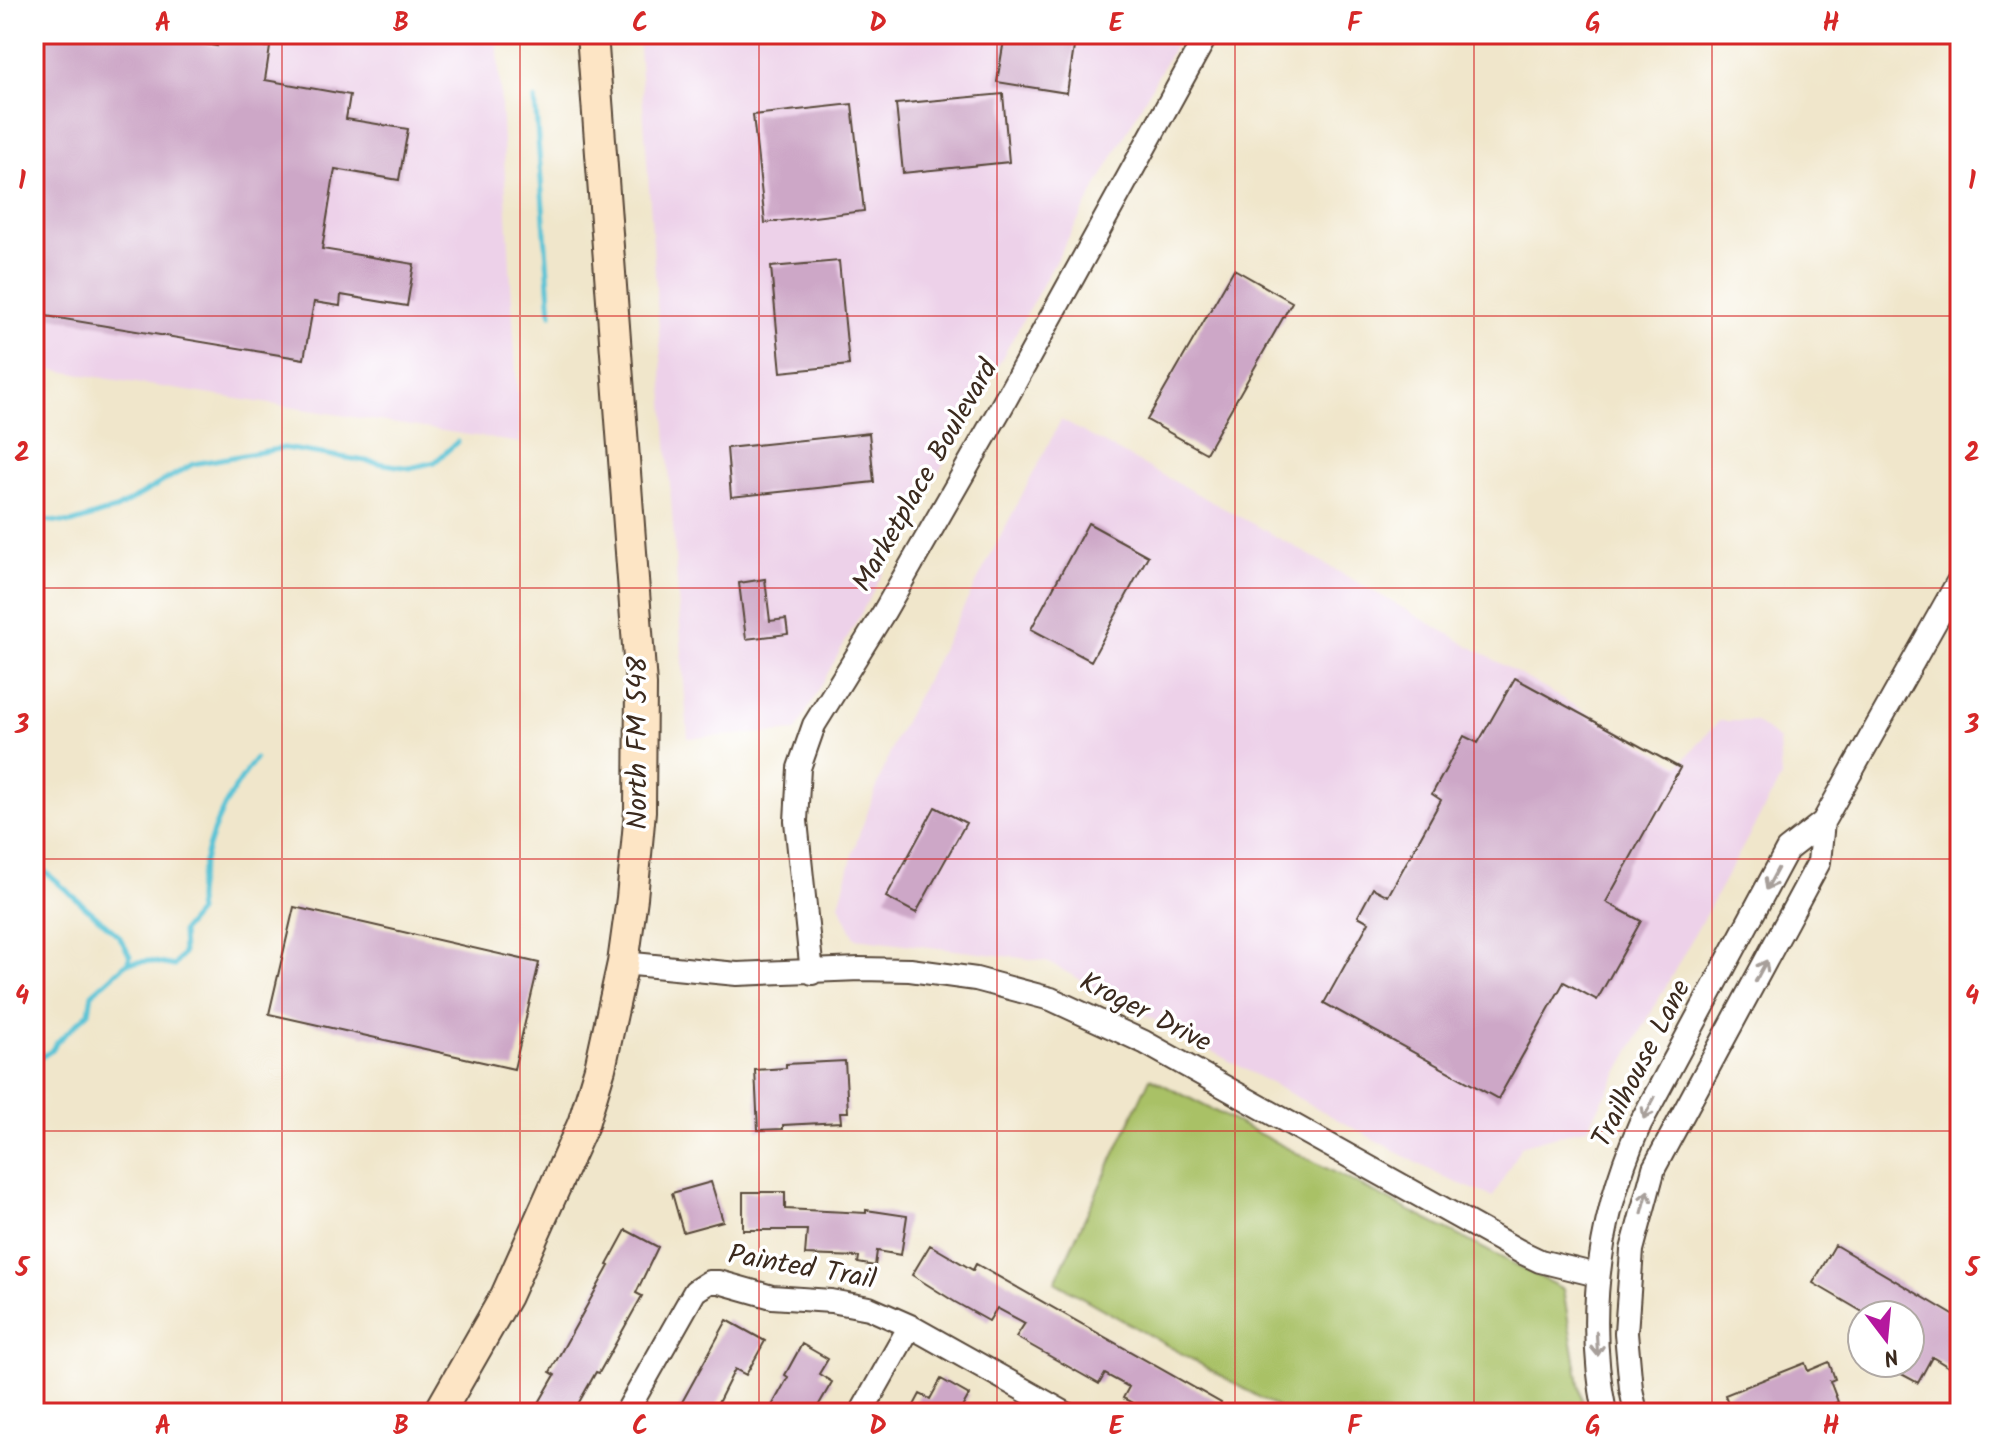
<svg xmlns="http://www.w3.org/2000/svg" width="1994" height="1447" font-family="Kalam,sans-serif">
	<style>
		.built { fill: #edd1e9 }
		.green { fill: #a9c166; stroke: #727642; stroke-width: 2 }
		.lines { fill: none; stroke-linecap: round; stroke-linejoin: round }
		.stream { stroke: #59c3d5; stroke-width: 5 }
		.building { fill: #cda7c7 }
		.street-casing { stroke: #564638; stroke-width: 26 }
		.secondary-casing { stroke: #564638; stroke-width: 34 }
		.street { stroke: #fff; stroke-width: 22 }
		.secondary { stroke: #fde5c5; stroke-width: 30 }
		.oneway { stroke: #a79f9a }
		.grid { fill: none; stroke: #d62828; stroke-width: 2; stroke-opacity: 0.55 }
		.labels { text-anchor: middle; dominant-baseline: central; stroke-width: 7; stroke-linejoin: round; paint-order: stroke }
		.street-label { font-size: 28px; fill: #3b2a1e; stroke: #fff }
		.neatline { fill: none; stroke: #d62828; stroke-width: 3 }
		.grid-label { font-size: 26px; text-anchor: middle; font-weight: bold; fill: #d62828 }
	</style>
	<rect width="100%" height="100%" fill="#fff"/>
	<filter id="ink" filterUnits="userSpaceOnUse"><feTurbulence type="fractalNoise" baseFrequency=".0125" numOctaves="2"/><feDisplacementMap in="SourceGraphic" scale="16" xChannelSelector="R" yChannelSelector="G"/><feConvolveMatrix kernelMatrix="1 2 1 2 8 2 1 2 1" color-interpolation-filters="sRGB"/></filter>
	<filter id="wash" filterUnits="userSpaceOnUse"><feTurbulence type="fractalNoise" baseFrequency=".006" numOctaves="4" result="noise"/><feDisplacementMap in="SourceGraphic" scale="32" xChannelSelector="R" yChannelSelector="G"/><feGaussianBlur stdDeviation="1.8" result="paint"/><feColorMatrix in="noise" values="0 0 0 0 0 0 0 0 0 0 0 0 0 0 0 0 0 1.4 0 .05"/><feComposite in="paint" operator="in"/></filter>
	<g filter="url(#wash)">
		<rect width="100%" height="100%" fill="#f0e6cb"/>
		<!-- built -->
		<path class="built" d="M34,34H497L520,443L34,367Z
			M638,34H1181L796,731L688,738Z
			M1061,420L1297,548L1679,765L1719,721H1754L1779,740L1781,778L1588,1127L1521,1146L1493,1197L1445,1178L1046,961L855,938L839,904L857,840L895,739Z"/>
		<!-- green -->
		<path class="green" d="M1150,1078L1563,1289L1584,1413H1287L1055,1282Z"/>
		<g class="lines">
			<!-- stream -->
			<path class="stream" d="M535,99L551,314
				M34,519L71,523L116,509L193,464L284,448L410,468L435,462L457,442
				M34,859L41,868L119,936L130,956L127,963L92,994L89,1012L57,1042L51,1051L34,1062
				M127,963L149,961L174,966L183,954L182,931L198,912C195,894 199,880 204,862C214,819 230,794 255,759"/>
		</g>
		<g id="blocks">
			<!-- building -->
			<path class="building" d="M34,34H146L217,46L219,34L245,36L243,43L270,47L265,80L350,95L346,119L408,129L399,180L335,169L322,249L414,264L407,306L341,295L340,306L314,302L304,359L34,314Z
				M1005,34H1076L1067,93L997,82Z
				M1003,94L1009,162L903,173L896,104Z
				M852,104L864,211L765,223L753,115Z
				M839,261L849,365L781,372L771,267Z
				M1234,269L1292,302L1206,453L1147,420Z
				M869,433L874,482L731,497L727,448Z
				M1088,523L1148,556L1091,661L1031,629Z
				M765,579L770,621L786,619L788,634L746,639L739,583Z
				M1515,678L1680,768L1606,902L1641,921L1597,1000L1564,982L1498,1099L1324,1003L1369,922L1358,916L1373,888L1388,896L1441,800L1432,794L1464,736L1478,743Z
				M935,807L966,823L916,913L886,897Z
				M294,907L539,963L514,1069L269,1014Z
				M845,1061L848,1112H840L841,1122L783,1125V1129L758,1130L755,1070L786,1068V1064Z
				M711,1182L723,1221L683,1232L672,1193Z
				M743,1192H785V1209L866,1213V1210L907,1216L901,1255L877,1251L875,1266L858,1263L859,1257L805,1255L807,1230H743Z
				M626,1230L658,1247L636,1293L642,1296L599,1373L596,1372L573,1413H533L555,1375L550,1372L609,1266L607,1265Z
				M930,1245L973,1270L976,1264L1221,1403L1216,1413H1151L1123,1398L1129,1387L1105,1374L1099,1384L1016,1337L1025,1323L997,1308L989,1321L955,1302L912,1275Z
				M1835,1245L1960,1319V1374L1932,1357L1918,1383L1881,1363H1910V1315H1868L1813,1283Z
				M727,1320L765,1341L746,1375L735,1369L713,1413H676Z
				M802,1344L828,1359L819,1374L832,1382L814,1413H768L788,1377L785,1375Z
				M1829,1362L1835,1379L1830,1381L1838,1402L1811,1413H1732L1725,1395L1805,1363L1808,1371Z
				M941,1379L969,1395L959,1413H919L912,1409L920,1394L930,1399Z"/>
		</g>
	</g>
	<g filter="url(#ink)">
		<use href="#blocks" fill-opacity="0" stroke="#564638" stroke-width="2"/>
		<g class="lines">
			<!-- street casing -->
			<g class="street-casing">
				<path id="street" d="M623,963L737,974L860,969L910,970L976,979L1051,999L1144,1042L1521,1252L1540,1261L1597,1275
					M812,973L796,821L799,768L814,725L884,612L1002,406L1207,34
					M626,1413L695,1291L709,1282H719L772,1297L831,1301L869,1308L910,1326L1065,1413
					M861,1413L910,1326
					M1605,1413C1585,1312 1599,1217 1640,1124L1787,850L1823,822L1960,578
					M1636,1413L1631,1389L1626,1333L1630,1278L1632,1250L1654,1168L1819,862L1823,822"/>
			</g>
			<!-- secondary casing -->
			<g class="secondary-casing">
				<path id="secondary" d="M439,1413L506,1296L583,1124L600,1068L623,963L632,898L640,811L641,685L592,34"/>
			</g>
			<!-- street -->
			<use href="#street" class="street"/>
			<!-- secondary -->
			<use href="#secondary" class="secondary"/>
		</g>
		<!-- one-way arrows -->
		<defs><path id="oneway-shaft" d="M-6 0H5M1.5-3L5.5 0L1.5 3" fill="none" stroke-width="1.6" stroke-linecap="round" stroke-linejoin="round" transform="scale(2)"/></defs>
		<g class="oneway">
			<use href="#oneway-shaft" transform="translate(1772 879) rotate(118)"/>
			<use href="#oneway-shaft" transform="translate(1761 971) rotate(-62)"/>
			<use href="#oneway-shaft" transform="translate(1649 1108) rotate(118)"/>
			<use href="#oneway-shaft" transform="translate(1645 1202) rotate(-75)"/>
			<use href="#oneway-shaft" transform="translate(1597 1344) rotate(87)"/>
		</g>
	</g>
	<!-- grid -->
	<path class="grid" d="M282,34V1413M520,34V1413M759,34V1413M997,34V1413M1235,34V1413M1474,34V1413M1712,34V1413M34,316H1960M34,588H1960M34,859H1960M34,1131H1960"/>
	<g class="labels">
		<!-- street labels -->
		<g class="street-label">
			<text transform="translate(926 476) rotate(-60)">Marketplace Boulevard</text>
			<text transform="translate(638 743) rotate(-90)">North FM 548</text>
			<text transform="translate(1145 1013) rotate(27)">Kroger Drive</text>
			<text transform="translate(1642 1064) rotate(-63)">Trailhouse Lane</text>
			<text transform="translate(802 1268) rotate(10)">Painted Trail</text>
		</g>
	</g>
	<!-- margin -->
	<rect width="1994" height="1447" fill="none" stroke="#fff" stroke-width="88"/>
	<!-- north arrow -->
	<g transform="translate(1886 1339) rotate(164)"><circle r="38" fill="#ffffff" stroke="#b1aaa5" stroke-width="2"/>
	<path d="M0-6L14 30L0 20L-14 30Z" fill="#b5179e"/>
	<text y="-12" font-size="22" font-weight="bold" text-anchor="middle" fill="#3b2a1e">N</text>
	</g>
	<rect x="44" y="44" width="1906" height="1359" class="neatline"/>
	<g class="grid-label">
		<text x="163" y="31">A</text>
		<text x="401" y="31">B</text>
		<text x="640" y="31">C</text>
		<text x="878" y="31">D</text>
		<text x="1116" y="31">E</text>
		<text x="1354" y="31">F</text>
		<text x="1593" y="31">G</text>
		<text x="1831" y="31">H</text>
		<text x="22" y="189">1</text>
		<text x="1972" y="189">1</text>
		<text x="22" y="461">2</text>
		<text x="1972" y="461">2</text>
		<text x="22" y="733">3</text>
		<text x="1972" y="733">3</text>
		<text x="22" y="1004">4</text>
		<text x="1972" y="1004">4</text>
		<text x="22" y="1276">5</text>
		<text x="1972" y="1276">5</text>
		<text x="163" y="1434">A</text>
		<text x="401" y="1434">B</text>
		<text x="640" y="1434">C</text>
		<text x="878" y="1434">D</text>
		<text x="1116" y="1434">E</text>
		<text x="1354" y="1434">F</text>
		<text x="1593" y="1434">G</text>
		<text x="1831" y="1434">H</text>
	</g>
</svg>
